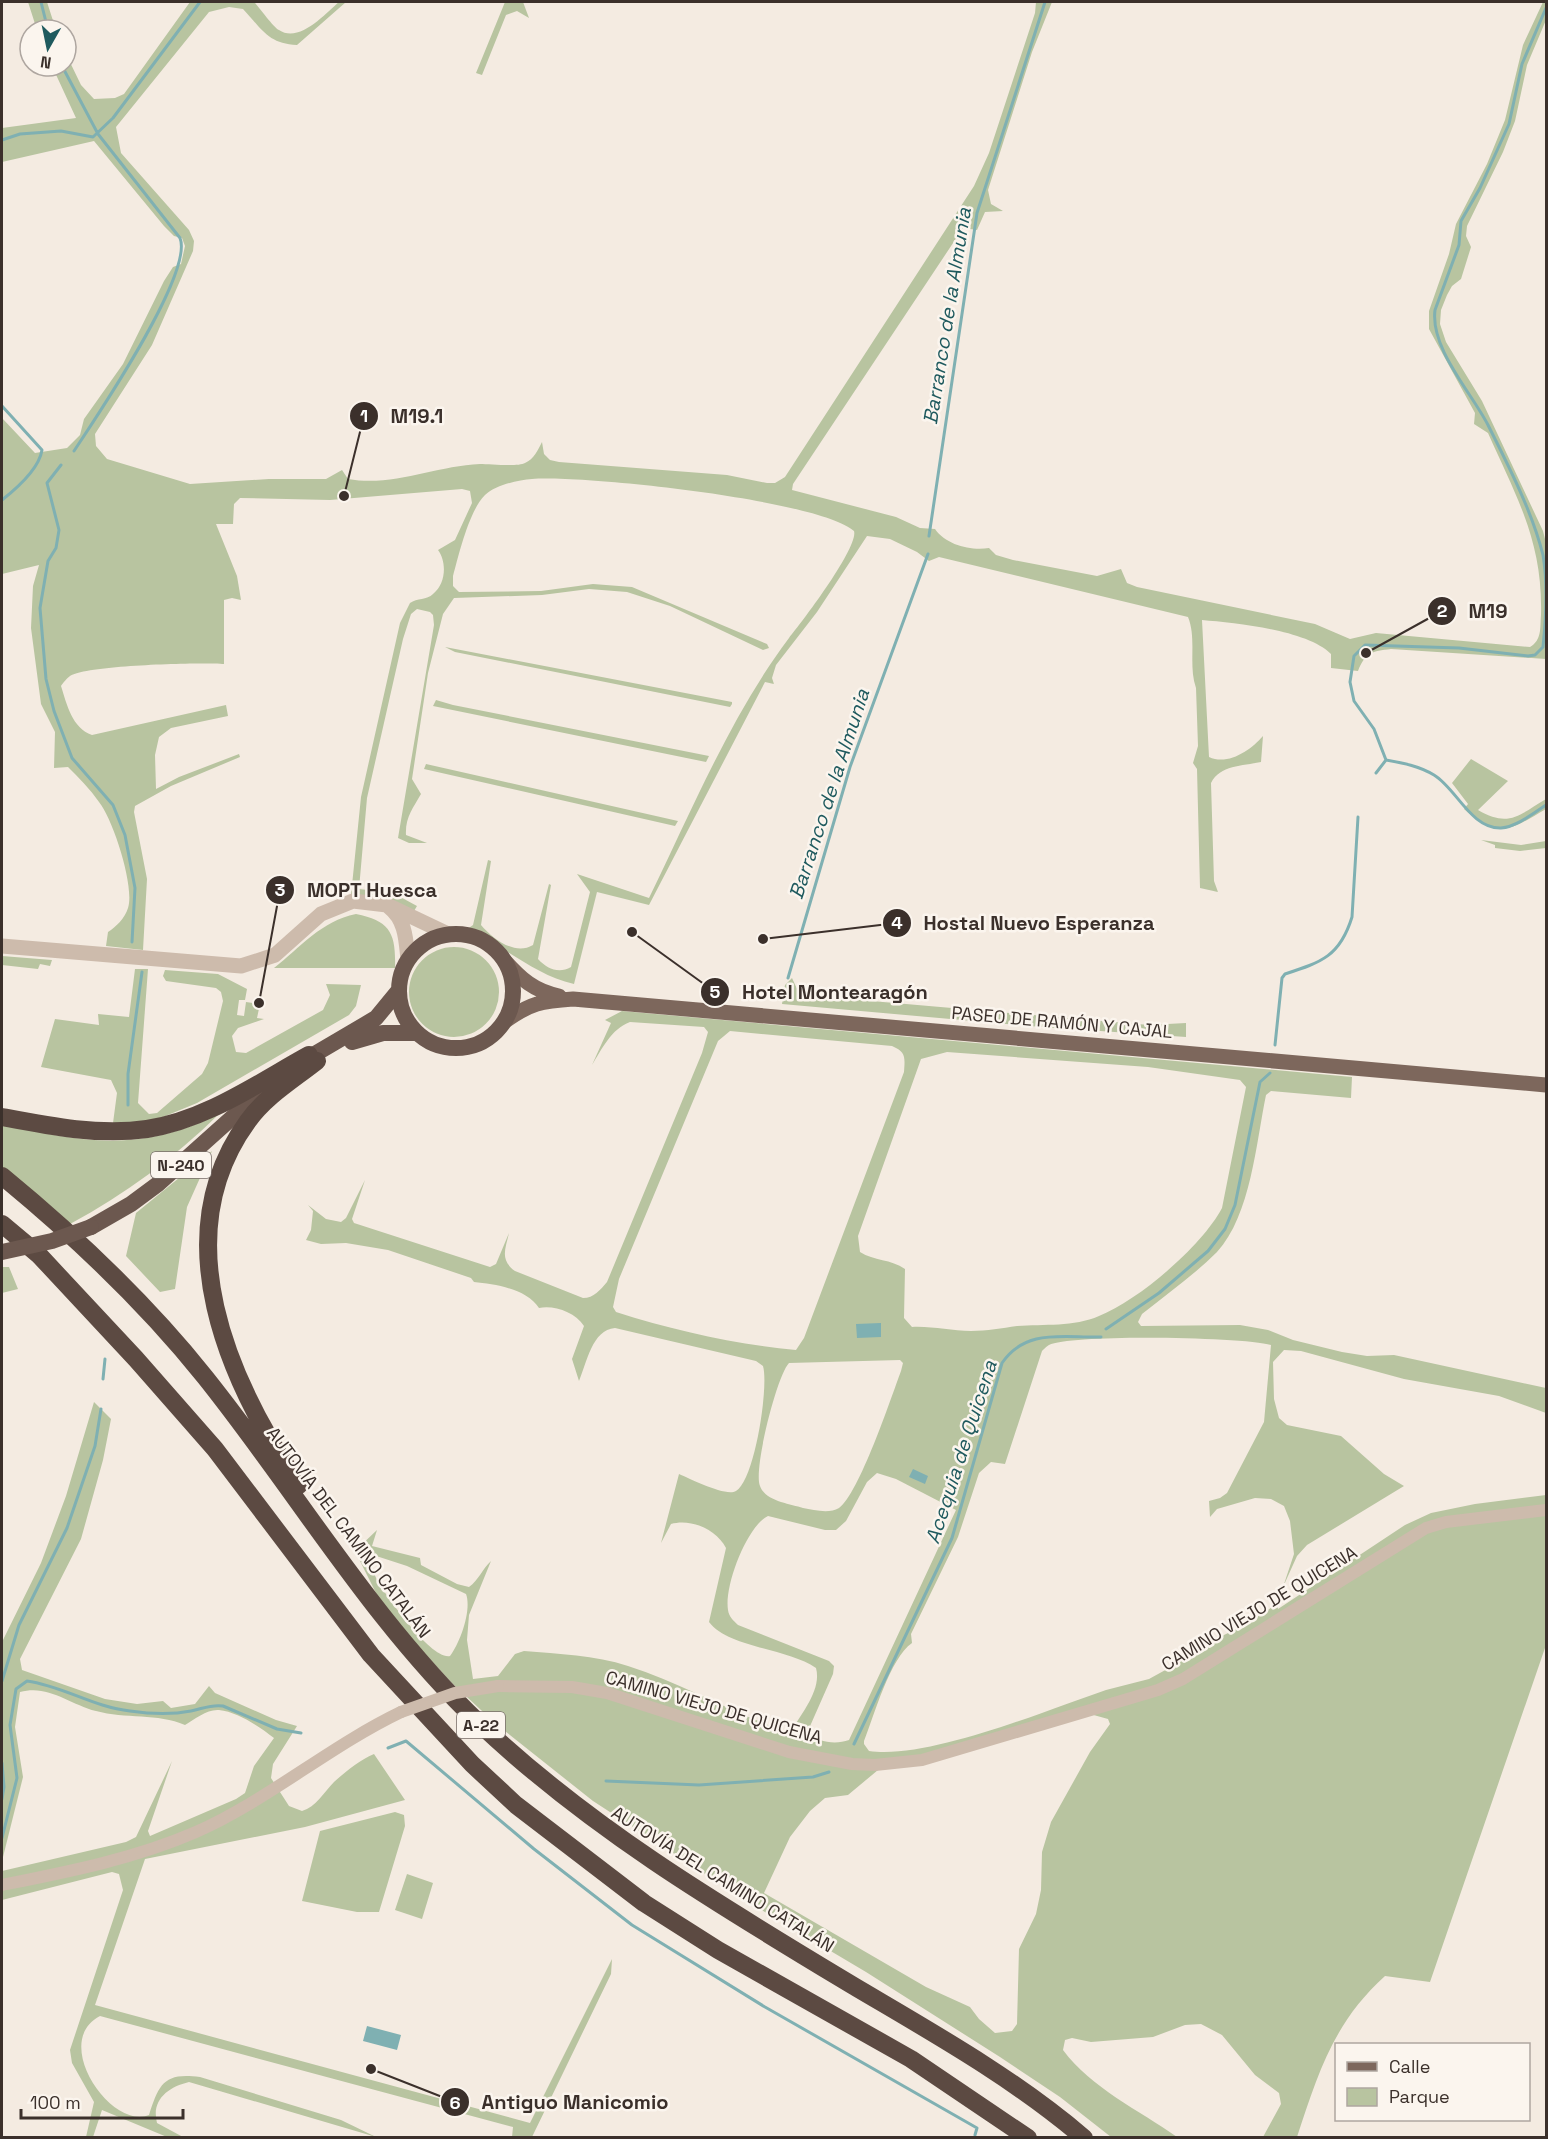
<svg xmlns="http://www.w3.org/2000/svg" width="1548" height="2139" font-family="'Space Grotesk',sans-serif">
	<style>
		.green { fill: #b8c4a0; fill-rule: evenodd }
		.water { fill: #7fb0b2 }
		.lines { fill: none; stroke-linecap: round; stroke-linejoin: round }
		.stream { stroke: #7fb0b2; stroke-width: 3 }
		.minor { stroke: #cdbbac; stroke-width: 12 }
		.tertiary { stroke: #cdbbac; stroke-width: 15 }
		.primary { stroke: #7d675c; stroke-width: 15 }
		.trunk { stroke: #6c584f; stroke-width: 16 }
		.motorway { stroke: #5c4a42; stroke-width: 18 }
		.minor-bridge { stroke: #cdbbac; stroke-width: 12 }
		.trunk-bridge { stroke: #6c584f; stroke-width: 16 }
		.labels { text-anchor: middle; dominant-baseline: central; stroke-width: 5; stroke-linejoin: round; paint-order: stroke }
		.shield { fill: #fbf5ee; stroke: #756b66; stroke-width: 1.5 }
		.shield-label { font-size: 16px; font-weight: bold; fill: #3b302b }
		.street-label { font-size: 18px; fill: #3b302b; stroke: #fbf5ee }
		.water-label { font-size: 20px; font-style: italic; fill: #1f5a5e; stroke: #fbf5ee }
		.leader { fill: none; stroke: #3b302b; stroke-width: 2 }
		.callout-dot { fill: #3b302b; stroke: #fbf5ee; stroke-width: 2 }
		.mark-label { font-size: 18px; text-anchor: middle; font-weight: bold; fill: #fff }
		.callout-label { font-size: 20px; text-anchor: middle; font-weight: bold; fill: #3b302b; stroke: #fbf5ee; stroke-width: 5; stroke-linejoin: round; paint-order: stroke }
	</style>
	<rect width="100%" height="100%" fill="#f4ebe1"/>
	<!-- green -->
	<path class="green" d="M28,2H47L56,30H37Z
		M190,2H254C259,7 274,28 279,30C299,44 326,13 339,2H346L297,45C268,44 262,29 243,9L229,7L209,12L116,127L121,153L189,230L194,241L193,251L152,345L95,434L96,446L107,459L190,484L269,479H326L342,470L348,479C393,487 435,466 480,464C490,464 518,467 525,463C534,459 538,450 542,442L544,454L550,460L559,462L727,475L767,483H775L785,477L974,186L989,153L1035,13L1036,2H1052L1032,52L988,190L991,204L1003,211L985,212L977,230L963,228L793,484L792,490L896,517L920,528L935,529C946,545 971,551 989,548L996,555L1013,560L1097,576L1121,569L1127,583L1137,587L1315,624L1350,639L1376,633L1530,647C1542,640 1540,628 1541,615C1543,542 1517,498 1488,433L1474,424L1475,413L1429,329V311L1449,254L1456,224L1487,164L1505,120L1523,45L1543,2H1546V20L1527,65L1515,121L1503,152L1467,226L1466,236L1471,247L1461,279L1452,286L1447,295L1441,310L1440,324L1446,342L1482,401L1543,531L1546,543V659L1391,649C1372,651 1365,653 1358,671L1331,668V654C1307,630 1236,623 1202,620L1209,757C1228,766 1251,750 1263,736L1261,762C1242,766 1220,765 1211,783L1214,881L1218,892L1200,888L1197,769L1193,763L1198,746L1196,688C1188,665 1197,639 1188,617L939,557L929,561L917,552L890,539L867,536L817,612L776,665L772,678L774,684L765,682L649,905L597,892L574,984C533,975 503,944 466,930L473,925L488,860L491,861L481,925C493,939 515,956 533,945L549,884L551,885L538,959C547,969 559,974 571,967L590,892L577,874L649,898C691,812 731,715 789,638C802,622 859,547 854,531C819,500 585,475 532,479C518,480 496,485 485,495C469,511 459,554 453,576V586L459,592L541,591L593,584L632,587L767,644L769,648L763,650L670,606L627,592L589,589L542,595L454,598L443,614L428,673L412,779L421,794C413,808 405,818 406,835L427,843H409L398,838L434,625L433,615L430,612L417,609L411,614L403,639L367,798L359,889L393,893L417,906L414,911L375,895H351L361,797L400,623L410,603C417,598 427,600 433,594C446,584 447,562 438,550L455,540L472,503L470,491L462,489L330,500L240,498L234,504L233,524H216L237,576L241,600L232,598L224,600V664C201,662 86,665 70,676C67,678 63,683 61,686C67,705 72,728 92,735L226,705L228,716L171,728L159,737L155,755L156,789L179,777L239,754L240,757L171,786L135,806L134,812L147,879L143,950L106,946L108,932C116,927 125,918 128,908C135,887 113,819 99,802C90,789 79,778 68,767L54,768L55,732L41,704L31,628L33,586L39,565L2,574V418L35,453L67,448L80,435L84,419L123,364L164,281L173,267L181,264L185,246L182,238L174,236L164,226L94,141L2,162V128L76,118L52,66H66V54L81,85L94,99L115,98L124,94Z
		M505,2H523L529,18L517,11L506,15L482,75L476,73Z
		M445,647L732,702V704L730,707L455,652Z
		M436,700L453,705L709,756L706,762L433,706Z
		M1471,759L1508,781L1478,810C1509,828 1519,815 1546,799V809C1510,830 1499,840 1464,809L1468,804L1452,783Z
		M426,764L678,821L675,826L424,769Z
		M1481,840L1521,845L1546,841V848L1520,851L1495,848V845Z
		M356,914C391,921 396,934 395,968H274C301,947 321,921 356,914Z
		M409 992a45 45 0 1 1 90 0a45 45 0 1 1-90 0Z
		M2,956L52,960L50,966L40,964L38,969L2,965Z
		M135,969H148L138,1103L149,1114L157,1113L202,1074L208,1063L223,1001L221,992L216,988L166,981L163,976L165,970L218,974L247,989L245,1000H239L237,1015L244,1016L246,1002L260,1004L257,1018L264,1019L238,1028L232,1036L236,1052L246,1053L323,1010L330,995L326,984L361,985L356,1006L349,1015L197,1103L163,1117L140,1122L113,1123L117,1093L111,1080L41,1067L55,1019L99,1025L98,1014L129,1017Z
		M792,978L798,991L814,996L1149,1025L1186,1023V1037L1029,1026L782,1004L785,985Z
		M622,1011L1352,1077L1351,1098L1271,1091L1266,1095C1256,1143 1251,1215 1217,1252C1194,1275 1167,1294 1142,1314L1138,1322L1141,1326L1240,1325L1268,1330L1293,1340L1342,1352L1367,1356L1394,1355L1546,1388V1413L1499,1396L1404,1379L1301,1351L1284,1350L1273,1362L1274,1399L1279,1418L1287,1425L1341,1436L1384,1474L1404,1486L1307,1545L1297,1556L1283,1587L1294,1554L1290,1521L1284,1506L1271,1499L1255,1498L1217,1509L1210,1517L1209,1501L1220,1498L1227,1493L1264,1422L1271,1345C1243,1337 1071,1334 1049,1345C1047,1346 1043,1350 1042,1351L1005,1464L991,1462L979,1473L958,1537L911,1634L912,1643C890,1658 874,1716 864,1741V1744L869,1751C928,1760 1047,1710 1106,1690L1149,1679L1169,1668L1184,1654L1245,1625L1277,1604L1278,1609L1405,1525L1431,1513L1475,1504L1546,1495V1645L1430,1982L1385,1976C1333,2023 1318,2074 1297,2137H1263L1281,2104L1279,2093L1255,2075L1222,2035L1201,2024L1185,2025L1153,2037L1091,2042L1072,2038L1065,2040L1063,2050C1091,2088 1139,2110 1177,2137H1111L1060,2097L1000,2057L866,1972L750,1903L593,1801L496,1724L453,1684L385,1611L355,1551L377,1530L372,1546L420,1558L421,1565L457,1584L469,1587C479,1580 482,1569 491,1561L469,1615L467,1640L473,1679L498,1676L515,1654L524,1651C558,1654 595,1655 628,1666C684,1684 734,1714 790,1733C801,1714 822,1690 816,1668C787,1648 729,1648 709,1622L726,1548C717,1530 691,1518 671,1524L661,1543L679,1474C691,1479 726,1497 736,1491C755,1480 769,1385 763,1366L756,1361L615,1328C592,1330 587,1362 579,1381L572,1359L584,1326C575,1312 554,1305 539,1308C527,1289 495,1284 474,1282L471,1278L388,1250L346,1243L321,1244L306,1240L311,1230L313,1211L308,1205L326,1219L341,1222L346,1218L365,1180L352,1219L354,1223L490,1267L496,1264L509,1233C505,1250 500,1260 515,1271L583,1298C594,1298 600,1290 607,1282L702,1053L708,1032L704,1027L630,1022C611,1029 602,1049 592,1065L611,1023L605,1020ZM730,1031L892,1046C906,1052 905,1057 904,1072L804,1338L796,1350C735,1344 675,1331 616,1312L613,1307L619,1279L718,1041ZM947,1052L1148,1067L1240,1080L1246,1087L1222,1208C1202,1246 1139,1300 1099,1316C1074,1327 1044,1324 1017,1326C1002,1328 987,1331 971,1331C951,1331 932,1326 912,1327L904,1318L905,1269C891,1259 874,1261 860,1252L858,1236L921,1059ZM900,1360L903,1363L901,1371C891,1398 859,1494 839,1508C829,1514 814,1510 803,1508C790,1504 765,1501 760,1486C753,1470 777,1375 789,1363ZM877,1473L896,1479L956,1510L849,1740C835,1745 818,1742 807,1733L833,1674L834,1666L829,1661L738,1625C733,1620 729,1617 728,1610C724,1586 747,1526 768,1516L825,1530H836L846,1521L867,1482ZM367,1553L407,1566L466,1594C472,1610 460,1643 450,1656C431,1660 387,1597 377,1580C373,1572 370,1562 367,1553ZM1090,1714L1108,1719L1110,1724L1090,1752L1051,1822L1042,1852L1041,1890L1036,1914L1019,1949L1017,2024L1012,2031L995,2033L979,2019L970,2007L926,1987L764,1893L790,1837L810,1811L825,1798L848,1795L878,1770Z
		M219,1114C174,1158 126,1194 70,1224L2,1168V1123C82,1144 142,1152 219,1114Z
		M212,1151L187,1207L175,1289L160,1292L126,1256L136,1213Z
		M2,1267H9L18,1289L2,1293Z
		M94,1402L111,1419L103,1460L81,1539L20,1659L22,1670L105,1699L137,1704L163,1701L171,1708L195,1704L209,1686L215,1693L276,1720L297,1726L273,1764L271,1778L289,1806L302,1811C316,1807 324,1792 334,1782C346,1771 360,1760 374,1754L405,1800L305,1827L145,1859L95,2005L530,2123L612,1959L611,1974L532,2137H512L513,2127L100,2016C50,2042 112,2131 149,2115C159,2084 164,2072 200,2077L341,2120L376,2137L189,2082C168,2087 151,2100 157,2123L183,2137H167L102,2110L93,2137H86L94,2102L72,2063L70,2050L123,1890L119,1874L112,1872L2,1900V1871L126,1842L136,1837L172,1761L148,1831L150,1836L236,1799L245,1793L254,1766L274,1738C260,1727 238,1712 219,1710C207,1709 195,1719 185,1725C158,1713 125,1719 96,1711C69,1704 48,1684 20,1692L15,1727L23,1777L2,1861V1642L41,1563L66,1496Z
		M395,1812L404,1815L405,1826L379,1912H357L302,1901L320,1831Z
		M407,1874L433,1883L422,1919L395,1910Z"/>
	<!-- water -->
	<path class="water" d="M881,1323V1337L857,1338L856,1324Z
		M913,1469L928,1476L925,1484L909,1477Z
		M367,2026L401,2035L397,2050L363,2041Z"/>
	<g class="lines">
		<!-- stream -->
		<path class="stream" d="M41,2L48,30
			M62,66L98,134L180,238C194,273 97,416 74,451
			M2,140L20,134L61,131L93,137L113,118L200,2
			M2,406L42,450C39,469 16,489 2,500
			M61,465L47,483L59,530L56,548L48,561L40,608L46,679L54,711L72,758L113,805L125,835L135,888L132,942
			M929,536L977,213L1045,2
			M1386,760L1374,729L1354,701L1350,682L1354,656L1365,645L1459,648L1528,656L1535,655L1543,647C1546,618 1548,584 1543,555C1532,511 1508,465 1488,425C1471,392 1430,348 1435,310L1459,245L1461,221L1480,188L1509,124L1522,64L1546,8
			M1386,760C1403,763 1419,766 1434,775C1456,788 1471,829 1501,828C1516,827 1534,813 1546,805
			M1376,773L1386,760
			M788,978L850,767L928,554
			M1275,1045L1282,978L1285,974C1322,962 1340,956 1352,917L1358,817
			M128,1105V1074L142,972
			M1106,1329L1159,1293L1208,1251L1225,1229L1235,1205L1260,1082L1270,1073
			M103,1379L105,1359
			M2,1681L19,1625L67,1528L95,1446L101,1409
			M854,1744L952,1538L1002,1363C1026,1328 1063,1338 1101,1337
			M388,1748L406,1741L534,1849L632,1925L765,2007L977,2128L975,2135
			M2,1763L4,1787L2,1799
			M606,1781L699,1785L813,1777L829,1772
			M2,1838L17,1778L10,1725L16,1689L27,1681C63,1686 93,1707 130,1711C150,1714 171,1715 191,1711C202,1709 211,1704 223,1706L277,1729L301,1733"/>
		<!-- minor -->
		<path class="minor" d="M498,1686L572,1687L607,1693L789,1752L852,1764L875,1765L922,1760L1158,1690L1183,1679L1426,1528L1446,1522L1546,1510
			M2,1885C67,1872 134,1859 196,1832C268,1800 330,1746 401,1712"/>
		<!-- tertiary -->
		<path class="tertiary" d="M389,907C406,920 406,941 408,960
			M2,946L241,966L275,955L321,914L353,901L387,905L448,934"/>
		<!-- primary -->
		<path class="primary" d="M504,960C521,979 534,991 559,996
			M504,1022C530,1003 542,1001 573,999L1546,1085"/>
		<!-- trunk -->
		<path class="trunk" d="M399 991a57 57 0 1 1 114 0a57 57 0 1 1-114 0Z
			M352,1042L383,1033H415
			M298,1064L376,1018L399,990
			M91,1227L131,1204L158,1184L272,1082"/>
		<!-- motorway -->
		<path class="motorway" d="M2,1117C49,1126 99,1136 147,1129C206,1120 258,1083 309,1055
			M2,1176C75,1236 146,1303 205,1377C297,1492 372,1621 479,1723C592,1830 724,1908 857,1988C935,2034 1015,2079 1084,2138
			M2,1224L39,1255L136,1359L215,1449L371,1655L472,1764L516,1805L644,1903L718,1950L911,2059L1028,2138
			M299,1485C228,1381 164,1236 248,1121C266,1096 293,1080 317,1061"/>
		<!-- minor-bridge -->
		<path class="minor-bridge" d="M401,1712L455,1693L498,1686"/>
		<!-- trunk-bridge -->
		<path class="trunk-bridge" d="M2,1252L52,1241L91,1227"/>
	</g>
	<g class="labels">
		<!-- shield labels -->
		<g class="shield">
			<rect x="151" y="1152" width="60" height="26" rx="4.5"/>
			<rect x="457" y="1712" width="48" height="26" rx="4.5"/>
		</g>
		<g class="shield-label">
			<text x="181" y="1165">N-240</text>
			<text x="481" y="1725">A-22</text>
		</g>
		<!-- street labels -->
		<g class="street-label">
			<text transform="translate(1062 1022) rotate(5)">PASEO DE RAMÓN Y CAJAL</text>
			<text transform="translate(349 1532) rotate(53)">AUTOVÍA DEL CAMINO CATALÁN</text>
			<text transform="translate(1259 1608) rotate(-31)">CAMINO VIEJO DE QUICENA</text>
			<text transform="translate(714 1707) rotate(16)">CAMINO VIEJO DE QUICENA</text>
			<text transform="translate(723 1879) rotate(32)">AUTOVÍA DEL CAMINO CATALÁN</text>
		</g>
		<!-- water labels -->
		<g class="water-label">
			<text transform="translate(947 316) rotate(-81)">Barranco de la Almunia</text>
			<text transform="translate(829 794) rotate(-72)">Barranco de la Almunia</text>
			<text transform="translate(961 1452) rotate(-72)">Acequia de Quicena</text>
		</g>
	</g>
	<!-- callouts -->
	<path class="leader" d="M344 496L364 416M1366 653L1442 611M259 1003L280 890M763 939L897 923M632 932L715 992M371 2069L455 2102"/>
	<g class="callout-dot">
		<circle cx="344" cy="496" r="6"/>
		<circle cx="1366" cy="653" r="6"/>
		<circle cx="259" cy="1003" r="6"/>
		<circle cx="763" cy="939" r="6"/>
		<circle cx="632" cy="932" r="6"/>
		<circle cx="371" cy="2069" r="6"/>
		<circle cx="364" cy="416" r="15"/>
		<circle cx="1442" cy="611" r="15"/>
		<circle cx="280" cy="890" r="15"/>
		<circle cx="897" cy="923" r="15"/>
		<circle cx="715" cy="992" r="15"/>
		<circle cx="455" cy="2102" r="15"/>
	</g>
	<g class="mark-label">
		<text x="364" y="422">1</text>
		<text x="1442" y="617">2</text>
		<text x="280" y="896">3</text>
		<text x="897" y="929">4</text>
		<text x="715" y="998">5</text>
		<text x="455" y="2109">6</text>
	</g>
	<g class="callout-label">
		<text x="417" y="423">M19.1</text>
		<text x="1488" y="618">M19</text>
		<text x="372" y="897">MOPT Huesca</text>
		<text x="1039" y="930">Hostal Nuevo Esperanza</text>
		<text x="835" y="999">Hotel Montearagón</text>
		<text x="575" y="2109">Antiguo Manicomio</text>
	</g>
	<!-- border -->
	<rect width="1548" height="2139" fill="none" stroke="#3b302b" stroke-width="6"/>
	<!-- legend -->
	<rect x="1335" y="2043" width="195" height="78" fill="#fbf5ee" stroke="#aea6a0" stroke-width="1.5"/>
	<rect x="1347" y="2062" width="30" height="9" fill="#7d675c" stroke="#aea6a0" stroke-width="1.5"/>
	<text x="1389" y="2073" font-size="18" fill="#3b302b">Calle</text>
	<rect x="1347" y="2088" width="30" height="18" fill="#b8c4a0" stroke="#aea6a0" stroke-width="1.5"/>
	<text x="1389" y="2103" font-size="18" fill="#3b302b">Parque</text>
	<!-- north arrow -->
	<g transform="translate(48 48) rotate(189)"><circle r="28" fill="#fbf5ee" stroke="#aea6a0" stroke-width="1.5"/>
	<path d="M0-4.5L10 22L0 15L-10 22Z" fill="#1f5a5e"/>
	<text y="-9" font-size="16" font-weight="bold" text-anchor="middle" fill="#3b302b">N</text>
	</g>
	<!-- scale -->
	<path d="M21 2109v9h162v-9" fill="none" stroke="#3b302b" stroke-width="3"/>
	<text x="30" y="2109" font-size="18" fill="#3b302b" stroke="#fbf5ee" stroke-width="4.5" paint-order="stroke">100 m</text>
</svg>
